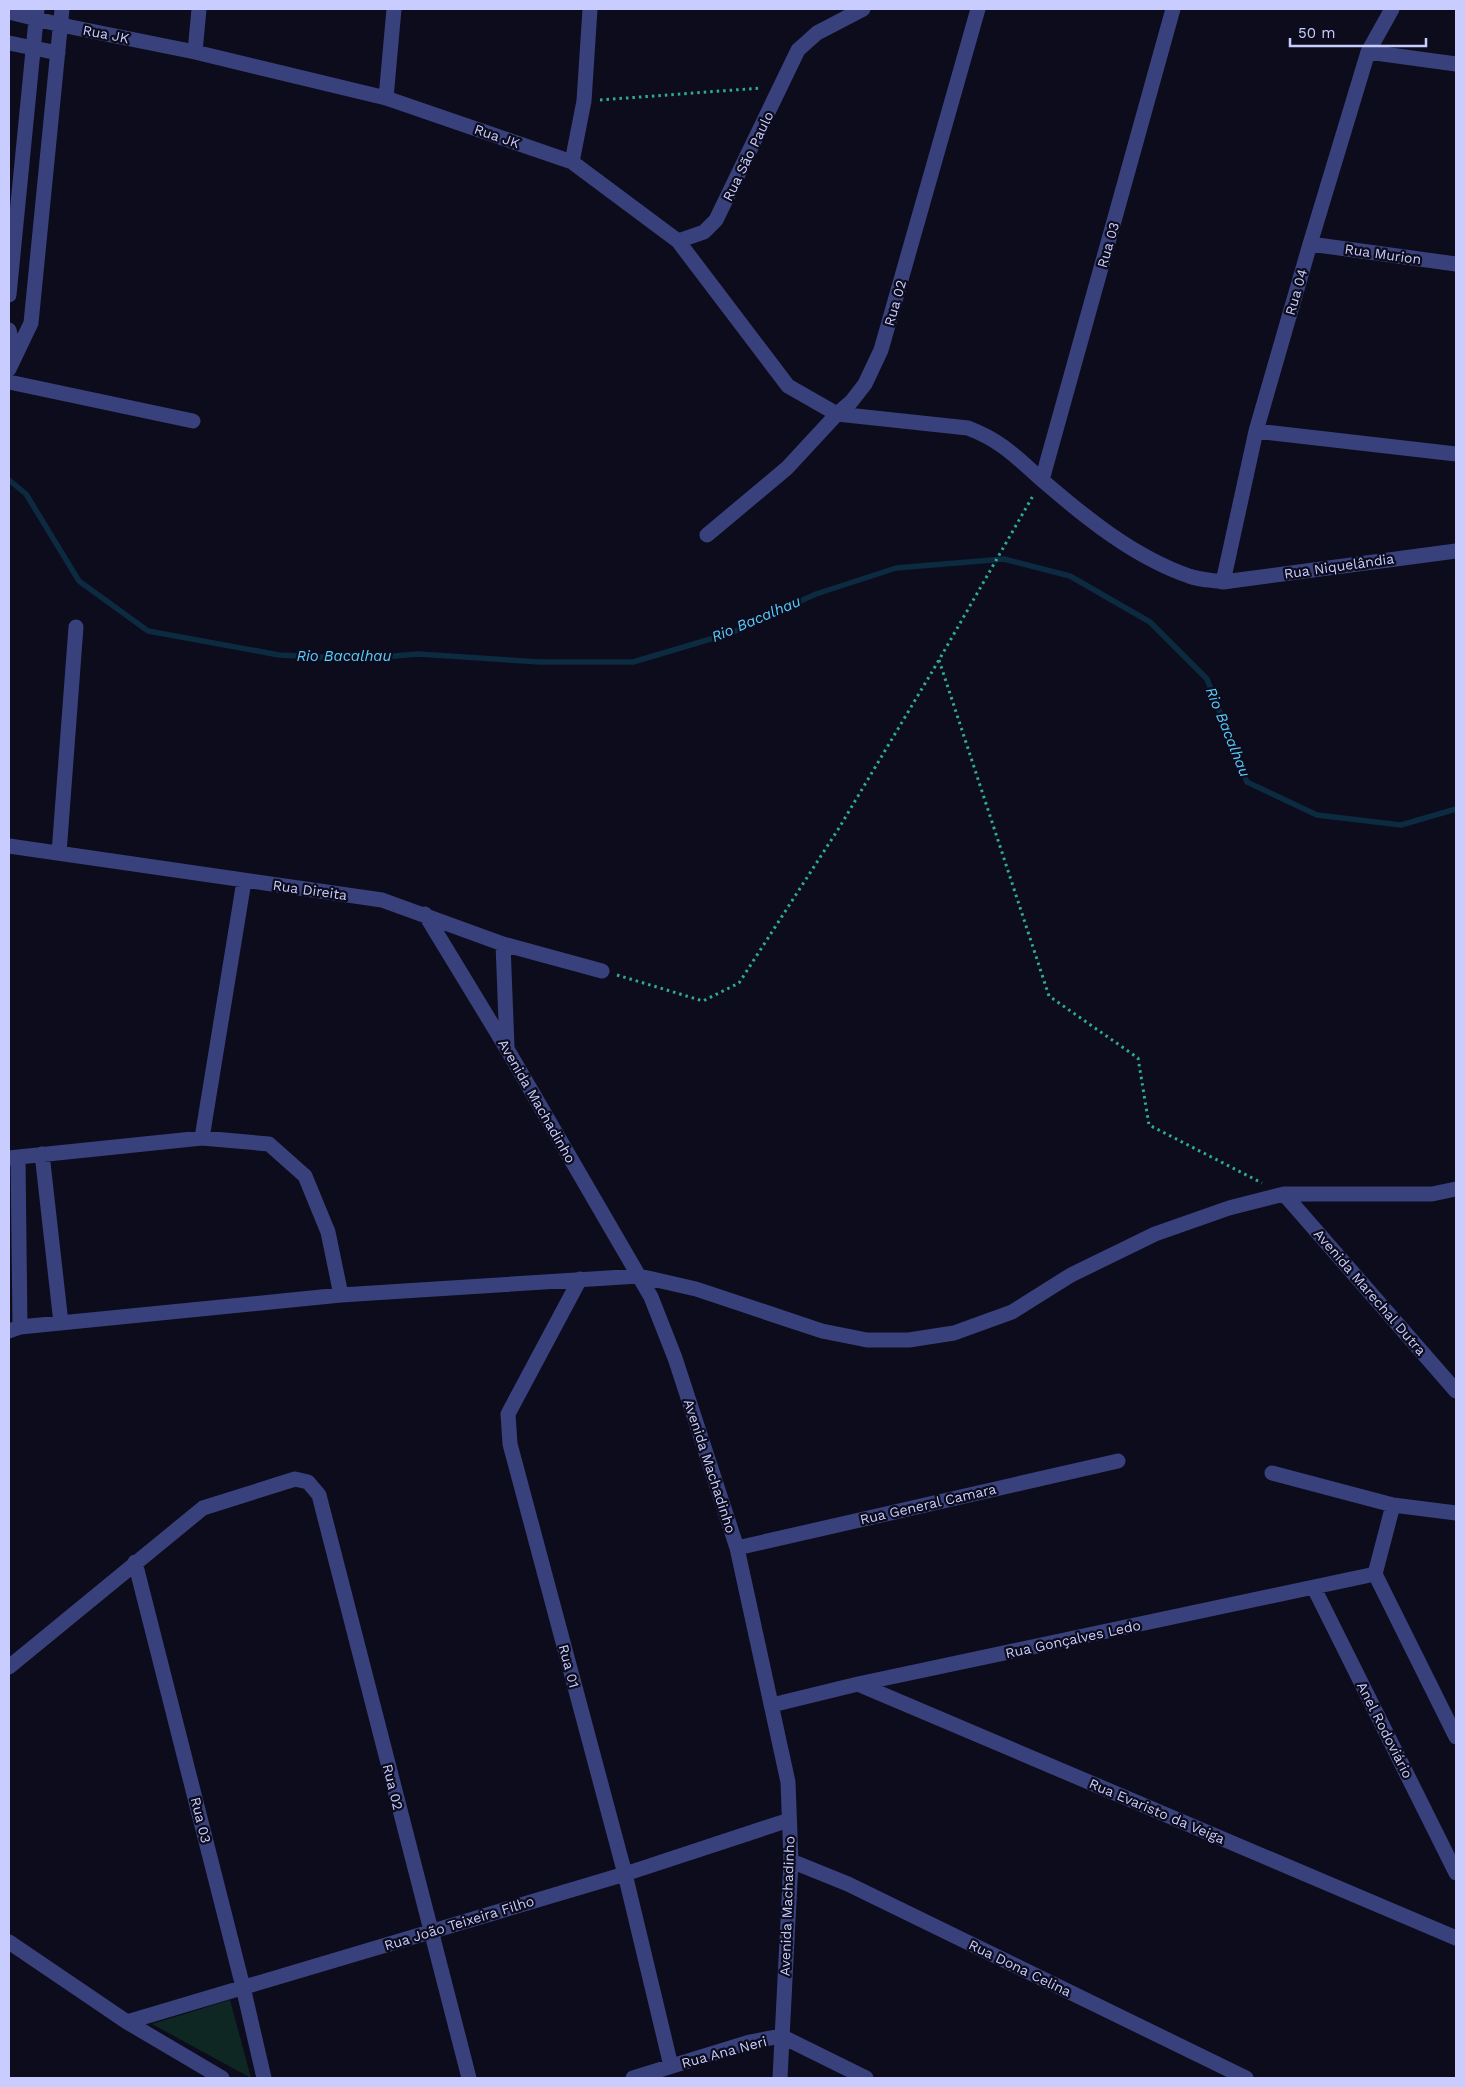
<svg xmlns="http://www.w3.org/2000/svg" width="1465" height="2087" font-family="'Work Sans',sans-serif">
	<style>
		.green { fill: #0f2722 }
		.lines { fill: none; stroke-linecap: round; stroke-linejoin: round }
		.stream { stroke: #0c2a40; stroke-width: 5.5 }
		.path { stroke: #2fac8e; stroke-width: 3; stroke-dasharray: 2.5 4; stroke-linecap: butt }
		.minor { stroke: #38417b; stroke-width: 15 }
		.labels { text-anchor: middle; dominant-baseline: central; stroke-width: 4.5; stroke-linejoin: round; paint-order: stroke }
		.street-label { font-size: 14px; fill: #c9ccfe; stroke: #0c0c1d }
		.water-label { font-size: 15px; font-style: italic; fill: #59cdfc; stroke: #0c0c1d }
	</style>
	<rect width="100%" height="100%" fill="#0c0c1d"/>
	<!-- green -->
	<path class="green" d="M230,2000L251,2078L152,2024Z"/>
	<g class="lines">
		<!-- stream -->
		<path class="stream" d="M9,480L26,494L79,581L148,631L279,655L359,659L418,654L540,662H633L731,633L816,594L896,568L1004,559L1070,576L1150,622L1207,679L1247,782L1317,815L1401,825L1456,809"/>
		<!-- path -->
		<path class="path" d="M600,100L761,88
			M939,660L1049,996L1138,1058L1149,1125L1262,1183
			M617,975L703,1001L739,983L839,828L939,660L1034,494"/>
		<!-- minor -->
		<path class="minor" d="M9,12L61,25L195,52L386,98L572,162L678,241L788,386L837,414L968,428C1002,441 1016,457 1042,480C1086,518 1134,557 1189,576C1199,580 1212,580 1223,582L1456,551
			M9,43L58,53
			M195,52L199,9
			M1368,52L1456,64
			M386,98L394,9
			M572,162L584,101L590,9
			M678,241L704,232L716,220L798,50L817,33L863,9
			M1310,244L1456,264
			M9,295L37,10
			M9,330L15,356
			M9,369L31,323L62,9
			M9,382L193,421
			M1256,431L1456,454
			M1042,480L1173,9
			M707,535L787,468L837,414L851,402L865,384L881,350L978,9
			M1223,582L1256,431L1310,244L1368,52L1392,9
			M9,846L382,900L503,944L602,971
			M59,853L76,627
			M425,914L507,1049L651,1297L675,1358L737,1548L788,1782L791,1861L780,2078
			M503,944L507,1047
			M202,1138L244,881
			M42,1154L61,1323
			M18,1157L20,1327
			M9,1158L202,1138L269,1144L305,1176L328,1232L341,1295
			M1284,1194L1456,1391
			M580,1279L508,1414L510,1444L625,1874L671,2066
			M9,1331L20,1327L341,1295L639,1276L696,1289L822,1331L867,1340H909L954,1333L1012,1312L1071,1275L1155,1234L1229,1208L1284,1194H1432L1456,1189
			M1272,1473L1393,1505L1456,1513
			M1393,1505L1375,1574L1456,1737
			M737,1548L1118,1461
			M135,1562L243,1987L264,2078
			M1314,1588L1456,1873
			M9,1667L203,1508L295,1479L308,1482L319,1495L469,2078
			M858,1684L1456,1938
			M772,1705L858,1684L1375,1574
			M791,1861L848,1884L1246,2078
			M9,1942L127,2022L222,2078
			M127,2022L625,1874L789,1820
			M633,2078L750,2042L781,2036L866,2078"/>
	</g>
	<g class="labels">
		<!-- street labels -->
		<g class="street-label">
			<text transform="translate(106 34) rotate(11)">Rua JK</text>
			<text transform="translate(497 136) rotate(19)">Rua JK</text>
			<text transform="translate(748 156) rotate(-64)">Rua São Paulo</text>
			<text transform="translate(1108 245) rotate(-74)">Rua 03</text>
			<text transform="translate(1383 254) rotate(8)">Rua Murion</text>
			<text transform="translate(1296 292) rotate(-74)">Rua 04</text>
			<text transform="translate(895 303) rotate(-74)">Rua 02</text>
			<text transform="translate(1339 566) rotate(-8)">Rua Niquelândia</text>
			<text transform="translate(310 890) rotate(8)">Rua Direita</text>
			<text transform="translate(537 1101) rotate(60)">Avenida Machadinho</text>
			<text transform="translate(1370 1292) rotate(49)">Avenida Marechal Dutra</text>
			<text transform="translate(710 1466) rotate(72)">Avenida Machadinho</text>
			<text transform="translate(928 1504) rotate(-13)">Rua General Camara</text>
			<text transform="translate(1073 1639) rotate(-12)">Rua Gonçalves Ledo</text>
			<text transform="translate(569 1666) rotate(75)">Rua 01</text>
			<text transform="translate(1385 1730) rotate(63)">Anel Rodoviário</text>
			<text transform="translate(393 1787) rotate(76)">Rua 02</text>
			<text transform="translate(1157 1811) rotate(23)">Rua Evaristo da Veiga</text>
			<text transform="translate(201 1820) rotate(76)">Rua 03</text>
			<text transform="translate(787 1906) rotate(-88)">Avenida Machadinho</text>
			<text transform="translate(459 1923) rotate(-17)">Rua João Teixeira Filho</text>
			<text transform="translate(1020 1968) rotate(26)">Rua Dona Celina</text>
			<text transform="translate(724 2052) rotate(-15)">Rua Ana Neri</text>
		</g>
		<!-- water labels -->
		<g class="water-label">
			<text transform="translate(756 619) rotate(-23)">Rio Bacalhau</text>
			<text x="344" y="656">Rio Bacalhau</text>
			<text transform="translate(1228 732) rotate(68)">Rio Bacalhau</text>
		</g>
	</g>
	<!-- border -->
	<rect width="1465" height="2087" fill="none" stroke="#c9ccfe" stroke-width="20"/>
	<!-- scale -->
	<path d="M1290 38v8h136v-8" fill="none" stroke="#c9ccfe" stroke-width="2.5"/>
	<text x="1298" y="38" font-size="15" fill="#c9ccfe" stroke="#0c0c1d" stroke-width="4" paint-order="stroke">50 m</text>
</svg>
